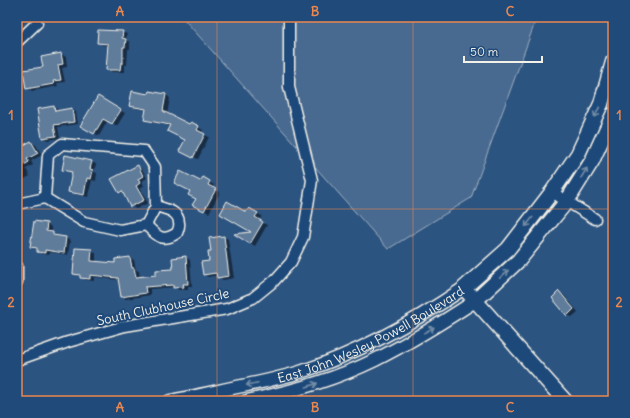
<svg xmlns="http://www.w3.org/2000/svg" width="630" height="418" font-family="Delius,sans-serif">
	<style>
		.green { fill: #496b90; stroke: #9eaebc }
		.shadow { fill: #0007 }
		.building { fill: #5e7b9a; stroke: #f4f1e8 }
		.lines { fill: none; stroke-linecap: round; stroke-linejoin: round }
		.minor-casing { stroke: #f4f1e8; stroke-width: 13 }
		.tertiary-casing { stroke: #f4f1e8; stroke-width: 15 }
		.secondary-casing { stroke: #f4f1e8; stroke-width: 17 }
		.minor { stroke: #1f4a7a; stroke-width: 10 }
		.tertiary { stroke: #1f4a7a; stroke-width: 12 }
		.secondary { stroke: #1f4a7a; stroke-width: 14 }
		.oneway { stroke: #748da6 }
		.grid { fill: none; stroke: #ec874e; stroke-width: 1; stroke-opacity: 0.55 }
		.labels { text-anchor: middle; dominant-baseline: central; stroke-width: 4; stroke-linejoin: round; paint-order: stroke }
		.street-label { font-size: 13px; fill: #f4f1e8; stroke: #1f4a7a }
		.neatline { fill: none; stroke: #ec874e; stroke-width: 1.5 }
		.grid-label { font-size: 13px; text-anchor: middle; font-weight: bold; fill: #ec874e }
	</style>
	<rect width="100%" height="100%" fill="#2c5481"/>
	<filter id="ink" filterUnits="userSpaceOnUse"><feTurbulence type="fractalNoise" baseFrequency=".025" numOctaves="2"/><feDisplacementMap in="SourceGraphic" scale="8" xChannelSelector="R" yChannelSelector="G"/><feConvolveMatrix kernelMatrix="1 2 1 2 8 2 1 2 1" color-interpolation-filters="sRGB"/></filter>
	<g filter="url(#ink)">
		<!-- green -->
		<path class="green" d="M182,17H537L471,198L388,249Z"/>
		<!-- shadow -->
		<path class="shadow" d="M84,17H102L101,21L89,20Z
			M122,32L127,34L126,40L130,42V49H128L127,65H125V72H112L107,69L108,46L103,45L98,43Z
			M61,54L66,57L67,67L62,68L65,82L57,83L58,86L32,91L27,88L44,68Z
			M17,90L23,93L17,107Z
			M149,95H166L170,98L167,115L190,126L191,123L203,130L201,133L209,137L198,159L185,153L186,140L171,126L150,122L145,119L147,110L135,108L130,106Z
			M98,98L125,113L117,126L108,120L99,136L82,126Z
			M54,107L58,110L59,111L72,109L76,112L78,124L58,127L60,138L48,140L43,138Z
			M31,142L36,145L42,155L31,161L33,165L26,169L30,176L19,182L17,181V149Z
			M91,162L96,164L94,172L97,173L96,181L92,180L88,197L74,194L69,191L73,173L63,169Z
			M138,166L142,169L147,178L142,181L144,186L140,188L148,203L136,209L131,206L124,195L120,192Z
			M203,179L214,185L212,188L220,192L209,213L194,205Z
			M249,209L262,216L259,221L267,225L255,246L237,235L254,232L247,214Z
			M35,223L47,224L51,227V233L58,236L57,237L66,238L70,241L68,255L49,252V255L42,254L38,251V250L31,247Z
			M224,237L228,239L234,278L223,280L218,277V275L208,277L204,274L210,262L212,252Z
			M92,250L96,253V262L117,264L130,258L134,260L136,270L139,271L140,278L157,275L174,270L186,257L190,260L192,286H188V289L179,290L174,287L150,289V295L126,299L122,296L119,280L94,277V281L86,280L81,276L74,274Z
			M560,293L564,295L578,312L572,317L567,315Z"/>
		<!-- building -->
		<path class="building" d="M98,30L123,31L122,38L126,39L125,47H123V63H121L120,70H106L108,44L97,43Z
			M61,53L63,64L58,65L61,80L53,81L54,84L26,89L23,70L43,67L41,57Z
			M132,91L148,94L149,91L166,94L163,111L189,124L191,122L199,126L197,130L205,134L193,158L179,151L185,140L167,131L170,125L144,120L146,109L129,106Z
			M98,96L121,110L112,124L103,119L94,134L80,126Z
			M54,106L55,111L72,108L74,122L54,125L56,136L42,138L37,109Z
			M31,141L38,153L27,159L29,162L17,169V149Z
			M65,155L92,161L90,169L93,170L91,179L87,178L84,195L68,192L72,172L62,170Z
			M138,165L143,176L138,179L140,183L136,186L144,200L130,207L122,191L119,193L111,179Z
			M180,171L200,181L203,177L210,181L208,185L216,189L204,211L192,205L196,199L188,195L190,191L174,183Z
			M227,201L246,212L249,208L258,213L255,217L263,222L250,244L234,234L251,232L220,214Z
			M34,221L47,223L46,231L53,232V235L66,237L64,253L45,250V253L37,252V248L30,247Z
			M224,236L229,276L217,278L216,273L203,275L201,262L209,261L208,251H211L209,238Z
			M75,248L92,249L91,261L115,263V259L130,257L132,268H134L136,277L156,275V270L173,269L172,258L186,256L188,284H183L184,287L173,288V285L145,287L146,293L121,297L118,278L90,275V279L80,278V275L73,274Z
			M559,291L574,309L567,316L552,298Z"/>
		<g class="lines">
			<!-- minor casing -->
			<g class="minor-casing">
				<path id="minor" d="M17,42L37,23
					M552,192L595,219
					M17,204L45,198L84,222L120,230L146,225L156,206L155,167L144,151L62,144L48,155L45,198
					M146,225C157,236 162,243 177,233C178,230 180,226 179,223C179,211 165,209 156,206
					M17,266V282
					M17,360L68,342L125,326L227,309L253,298L274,281L291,262L303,237L312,180L289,87V17"/>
			</g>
			<!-- tertiary casing -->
			<g class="tertiary-casing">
				<g id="tertiary">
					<path id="s1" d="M170,401C196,396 222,390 247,385C266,381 285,377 303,371C361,352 414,322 464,288"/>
					<path d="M247,401C291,392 334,380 375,360C409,343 443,322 475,301"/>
				</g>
			</g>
			<!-- secondary casing -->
			<g class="secondary-casing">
				<path id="secondary" d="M475,301L519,260L567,201L592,161L613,115
					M565,401L464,288L508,249L552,192L578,154L601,104L613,62"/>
			</g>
			<!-- minor -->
			<use href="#minor" class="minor"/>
			<!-- tertiary -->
			<use href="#tertiary" class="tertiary"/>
			<!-- secondary -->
			<use href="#secondary" class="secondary"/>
		</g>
		<!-- one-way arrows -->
		<defs><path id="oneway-shaft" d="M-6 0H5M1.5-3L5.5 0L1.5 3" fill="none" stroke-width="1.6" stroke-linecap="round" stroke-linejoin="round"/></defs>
		<g class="oneway">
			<use href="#oneway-shaft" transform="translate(597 112) rotate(115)"/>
			<use href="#oneway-shaft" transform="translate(584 173) rotate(-58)"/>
			<use href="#oneway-shaft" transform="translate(529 222) rotate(128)"/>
			<use href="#oneway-shaft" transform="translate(504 274) rotate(-43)"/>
			<use href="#oneway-shaft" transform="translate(429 330) rotate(-29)"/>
			<use href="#oneway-shaft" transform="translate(252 384) rotate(168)"/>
			<use href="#oneway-shaft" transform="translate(312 385) rotate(-19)"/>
		</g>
	</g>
	<!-- grid -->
	<path class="grid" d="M217,17V401M413,17V401M17,209H613"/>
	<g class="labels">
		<!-- street labels -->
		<g class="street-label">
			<text transform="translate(163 307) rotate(-12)">South Clubhouse Circle</text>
			<text stroke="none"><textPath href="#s1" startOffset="213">East John Wesley Powell Boulevard</textPath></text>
		</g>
	</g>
	<!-- margin -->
	<rect width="630" height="418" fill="none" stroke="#1f4a7a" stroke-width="44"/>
	<!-- scale -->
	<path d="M464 56v6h78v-6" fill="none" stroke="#f4f1e8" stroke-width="2"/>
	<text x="470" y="56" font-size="12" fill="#f4f1e8" stroke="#1f4a7a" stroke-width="3" paint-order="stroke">50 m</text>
	<rect x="22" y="22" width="586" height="374" class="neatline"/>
	<g class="grid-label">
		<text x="120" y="16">A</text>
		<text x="315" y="16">B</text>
		<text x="510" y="16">C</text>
		<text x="11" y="120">1</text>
		<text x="619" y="120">1</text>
		<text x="11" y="307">2</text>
		<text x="619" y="307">2</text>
		<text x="120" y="412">A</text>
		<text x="315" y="412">B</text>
		<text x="510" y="412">C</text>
	</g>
</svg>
